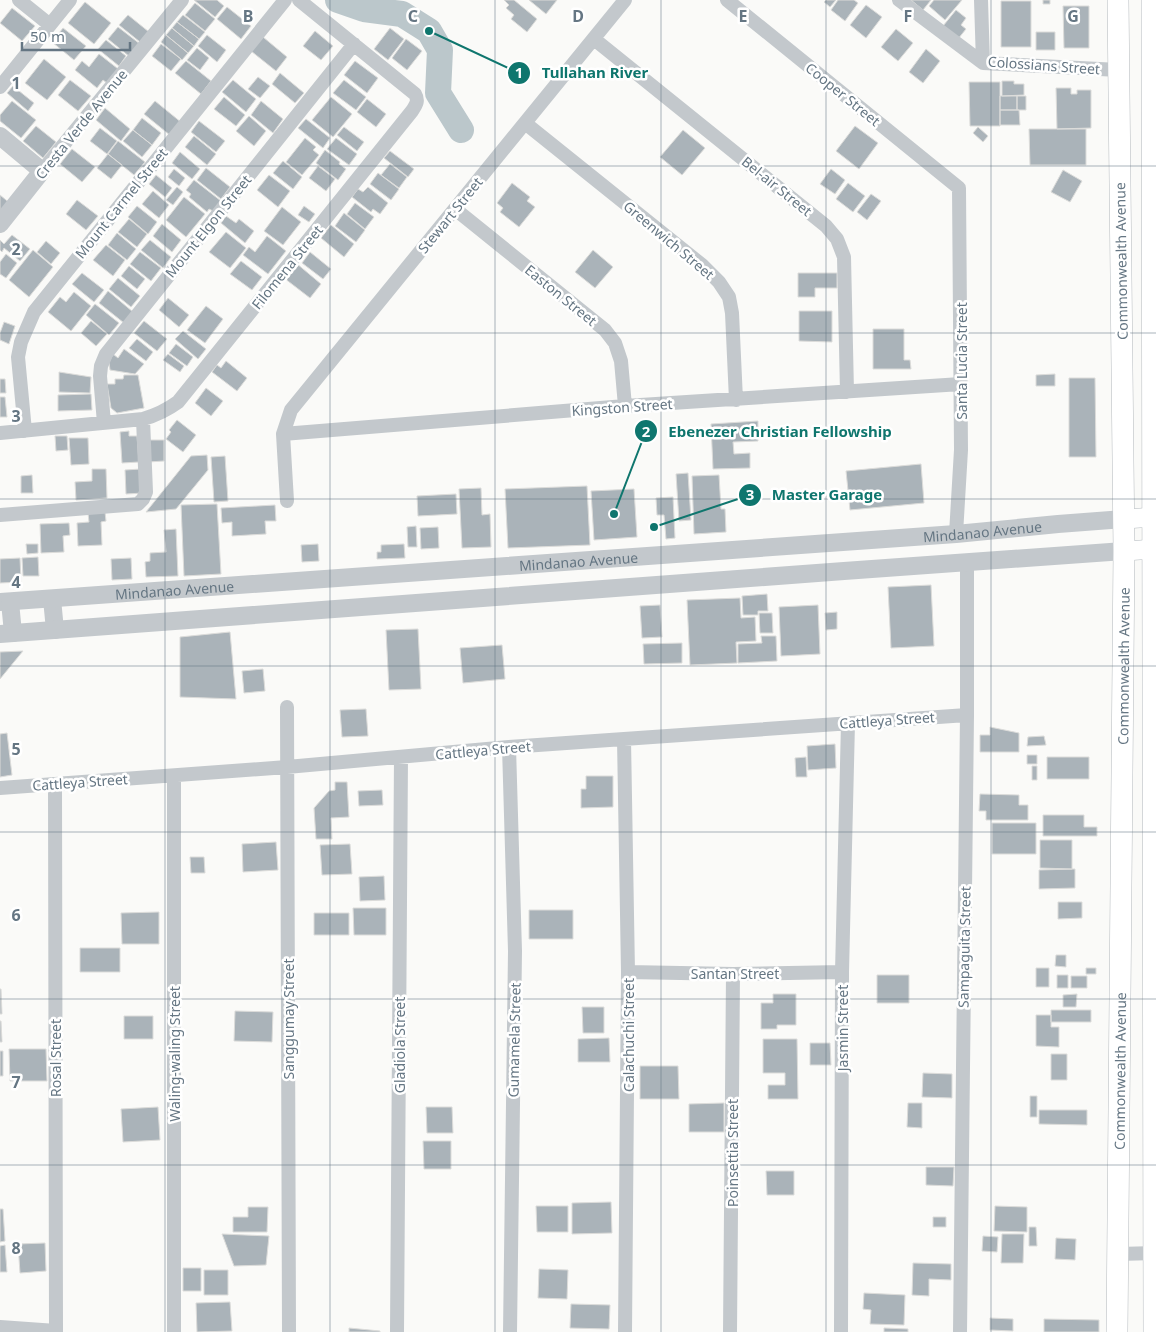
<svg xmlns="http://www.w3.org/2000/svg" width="1156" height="1332" font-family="'Noto Sans',sans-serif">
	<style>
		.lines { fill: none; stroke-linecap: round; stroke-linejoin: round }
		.river { stroke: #bbc7cb; stroke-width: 26 }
		.building { fill: #aab3b9; stroke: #dcdcda }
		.secondary-casing { stroke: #b3babf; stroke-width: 20 }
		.primary-casing { stroke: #b5babe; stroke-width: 22 }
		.minor { stroke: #c3c8cc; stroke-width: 14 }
		.tertiary { stroke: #c3c8cc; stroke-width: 18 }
		.secondary { stroke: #fff; stroke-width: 19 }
		.primary { stroke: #fff; stroke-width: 21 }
		.grid { fill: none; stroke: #657683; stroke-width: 1; stroke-opacity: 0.55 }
		.labels { text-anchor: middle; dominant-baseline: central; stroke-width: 5; stroke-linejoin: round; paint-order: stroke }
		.street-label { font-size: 14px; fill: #657683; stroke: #fff }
		.grid-label { font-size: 16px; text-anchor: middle; font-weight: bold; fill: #657683; stroke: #fff; stroke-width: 5; stroke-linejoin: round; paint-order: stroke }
		.leader { fill: none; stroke: #0f766e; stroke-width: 2 }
		.callout-dot { fill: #0f766e; stroke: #fff; stroke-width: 2 }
		.mark-label { font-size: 15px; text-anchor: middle; font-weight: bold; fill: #fff }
		.callout-label { font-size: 15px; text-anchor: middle; font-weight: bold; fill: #0f766e; stroke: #fff; stroke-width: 5; stroke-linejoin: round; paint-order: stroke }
	</style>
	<rect width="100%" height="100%" fill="#fafaf8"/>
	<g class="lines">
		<!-- river -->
		<path class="river" d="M338,0L364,9L402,14L429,31L440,50L438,93L461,130"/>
	</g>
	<!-- building -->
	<path class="building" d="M194,0H217L224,6L215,17Z
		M504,0H514L537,19L527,32L511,19L514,15L506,8L509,5Z
		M529,0H557L546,14Z
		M826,0H836L830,7L824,2Z
		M838,0H854L858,3L845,21L831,10Z
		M911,0H931L923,10Z
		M934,0H962L945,20L929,6Z
		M1043,0H1050V4H1043Z
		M1001,1H1031V47H1001Z
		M85,2L111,23L94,44L68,23Z
		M195,3L215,19L205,31L185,15Z
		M866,5L882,17L866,38L850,25Z
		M1063,6H1089V48H1064Z
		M227,7L251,26L241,39L217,19Z
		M12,8L35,26L22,41L0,23Z
		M956,10L966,18L961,25L966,29L958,39L943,26Z
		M128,15L149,32L140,42L119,25Z
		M183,15L205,32L199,39L177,22Z
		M177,22L199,39L194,46L172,28Z
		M118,27L140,44L130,57L108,39Z
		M63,28L86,46L74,60L52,42Z
		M172,28L194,46L188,53L166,35Z
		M390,28L404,39L388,60L374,49Z
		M896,29L913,43L898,61L881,47Z
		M315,31L333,46L321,60L303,46Z
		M1036,32H1055V50H1036Z
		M166,35L188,53L182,60L161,42Z
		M207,35L226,50L217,62L198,46Z
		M263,37L287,57L276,71L251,51Z
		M406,39L422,51L407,70L392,58Z
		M106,40L126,56L119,66L98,49Z
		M161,44L181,59L171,71L152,56Z
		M197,48L209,58L200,70L187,60Z
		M926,49L940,61L923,83L909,72Z
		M99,54L122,72L111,86L103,80L97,88L75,70L82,61L89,67Z
		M44,59L66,77L47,100L25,83Z
		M186,61L211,81L201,94L175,73Z
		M355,61L378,78L367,93L344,75Z
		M280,73L304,93L295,103L272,84Z
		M258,77L270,86L260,98L248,89Z
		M70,80L91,96L78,111L58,95Z
		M233,80L256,99L246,112L222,92Z
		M344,80L366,97L356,110L333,93Z
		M1002,81H1014V84H1024V95L1002,96Z
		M969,82H1000V126H970Z
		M13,86L34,103L28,111L7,93Z
		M1056,88H1071V94H1077V90H1091V128L1057,129Z
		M1000,96H1017V110H1000Z
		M1017,96H1026V110H1017Z
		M224,97L245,115L236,126L214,109Z
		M331,97L352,114L333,137L312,120Z
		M367,99L386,114L376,127L357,112Z
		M12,101L36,120L21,138L0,121V115Z
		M155,101L182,123L171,136L144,114Z
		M261,101L283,119L273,133L251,115Z
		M105,108L130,129L121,141L96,120Z
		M1000,110H1019L1020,125H1000Z
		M249,116L266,131L254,146L236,131Z
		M142,118L161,133L152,145L133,130Z
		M306,119L330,138L323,148L298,128Z
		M199,121L225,141L216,152L191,132Z
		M36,126L56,142L43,158L23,141Z
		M855,126L878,143L859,169L836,151Z
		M344,127L364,142L357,151L337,135Z
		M978,127L988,136L983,142L973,133Z
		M100,128L117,141L107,154L90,141Z
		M1029,129H1086V165H1030Z
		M133,130L152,145L142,157L123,141Z
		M683,130L705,148L682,175L660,157Z
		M194,136L216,154L207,165L185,147Z
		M305,138L316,147L313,150L319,155L302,175L286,162Z
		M336,138L357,154L349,165L327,149Z
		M118,141L145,162L134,175L108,154Z
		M72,149L95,167L82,182L60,164Z
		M325,150L340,162L339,164L346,169L338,180L316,163Z
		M390,151L414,169L408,177L384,158Z
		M180,152L200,169L192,179L172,163Z
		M108,154L122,165L111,179L97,168Z
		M283,161L302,177L293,189L273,173Z
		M390,164L407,177L399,188L381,175Z
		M318,166L335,179L326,191L309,178Z
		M206,168L230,187L221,199L197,180Z
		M174,169L185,178L179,186L168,177Z
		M831,169L845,180L835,194L820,184Z
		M1063,170L1082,181L1070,202L1051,192Z
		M378,173L399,189L391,200L370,184Z
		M156,175L172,188L165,197L149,184Z
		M269,175L290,191L278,207L257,190Z
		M194,180L221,201L213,211L209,209L207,212L189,197L191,194L186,190Z
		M512,183L530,197L527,201L535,207L519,227L500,212L503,208L497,203Z
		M848,183L865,196L853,212L836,199Z
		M177,187L183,192L173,205L166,200Z
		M368,187L388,203L380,214L373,209L371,212L352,197L358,189L363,192Z
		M153,191L169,205L159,218L142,204Z
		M871,194L881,201L867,220L857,212Z
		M0,195L12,205L0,218Z
		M184,197L205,214L186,237L166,220Z
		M77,200L98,216L86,230L66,214Z
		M355,203L374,217L365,229L347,214Z
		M137,206L157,222L148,234L128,217Z
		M304,206L315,214L309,222L298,215Z
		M282,207L301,222L283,245L264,231Z
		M344,213L365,230L356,242L335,226Z
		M226,216L236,223L239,219L254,231L245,243L221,223Z
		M129,219L147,234L137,247L118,232Z
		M162,224L181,240L172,252L153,236Z
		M331,225L354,244L344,257L321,238Z
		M226,232L246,248L230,268L209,252Z
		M117,233L136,249L127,260L108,245Z
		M12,235L30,249L20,261L4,248L2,252L0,250V240L4,244Z
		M267,236L286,251L268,274L243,255L249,247L255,252Z
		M150,240L171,257L163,268L141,250Z
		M46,241L60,253L51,264L37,252Z
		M106,245L125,260L113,276L93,260Z
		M33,250L53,267L29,297L9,280Z
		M593,250L613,267L595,288L575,272Z
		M140,252L161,268L151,281L130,264Z
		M310,252L331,269L323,279L302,263Z
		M6,254L17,263L6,278L0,274V262Z
		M241,261L262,277L252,290L230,274Z
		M296,263L321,284L310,298L284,278Z
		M129,266L145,279L137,289L121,276Z
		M82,273L104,290L94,302L72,284Z
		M798,273H837V288H815V297H798Z
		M118,278L140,296L131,307L109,289Z
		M108,291L133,312L124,323L99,303Z
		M74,292L91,306L71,331L48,312L60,297L66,302Z
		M168,298L189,315L179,327L159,310Z
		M95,304L119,323L109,335L86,315Z
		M206,306L223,319L205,343L187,330Z
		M799,311H832V342L799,341Z
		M91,321L107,334L96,346L81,333Z
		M144,321L167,339L157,351L134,333Z
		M4,322L15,326L9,344L0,340V333Z
		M873,329H904V360H910L911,369H873Z
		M183,331L206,349L198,359L175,339Z
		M137,339L153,352L146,361L129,348Z
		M176,344L193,357L187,366L169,353Z
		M124,349L144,364L135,374L110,370L109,362L113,354L118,358Z
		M168,354L184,366L180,372L163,360Z
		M226,361L247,378L237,391L212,372L217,365L221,368Z
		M59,372L91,377L90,393L59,392Z
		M1055,374V386H1036V375Z
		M124,375H138L144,408L117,413L111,408L107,384H115V379H123Z
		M1069,378H1095L1096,457H1069Z
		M0,379H5L6,393H0Z
		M206,388L223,401L211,416L195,403Z
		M91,394L92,410L58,411V395Z
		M0,397H5L7,417H0Z
		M177,420L196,435L183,452L166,439L171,432L169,430Z
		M758,421V441L733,442L734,454L750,453V468L713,469L711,424Z
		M129,431V436H137L139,462L122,463L120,432Z
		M55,436H67L68,450L56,451Z
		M69,438H88L89,464L71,465Z
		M148,440H164V461L148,462Z
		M207,455L208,470L176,509L146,512L191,456Z
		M225,456L228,501L214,502L211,457Z
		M921,464L924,503L850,510L846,471Z
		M92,469H106L107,498L76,500L75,482L92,481Z
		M141,469L143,493L126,494L125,470Z
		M688,473L691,520L679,521L676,474Z
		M32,475L33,493H21V476Z
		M719,475L721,509H725L726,532L694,534L692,476Z
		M587,486L590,545L508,548L505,489Z
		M481,488L482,515L490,514L491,547L462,548L459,489Z
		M634,489L637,537L594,540L591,491Z
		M456,494L457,514L418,516L417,496Z
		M673,497L675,538L666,539L664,515H657L656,498Z
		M217,504L221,574L184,576L181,505Z
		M275,505L276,521H265L266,534L232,536V522L222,523L221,508Z
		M105,512L106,521L101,522L102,545L78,546L77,523L89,522L88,513Z
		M69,523L70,535L63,536L64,552L41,553L40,524Z
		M416,526L417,547H408L407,527Z
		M438,527L439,548L421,549L420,528Z
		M176,529L178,576L146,577L145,562L150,561V553L166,552L164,530Z
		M26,544H38V553L27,554Z
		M318,544L319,561L302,562L301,545Z
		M404,544L405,558L377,559V552H381V545Z
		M38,557L39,576H23L22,558Z
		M20,558L21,582L0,583V559Z
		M131,558L132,579L112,580L111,559Z
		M931,585L934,646L891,648L888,587Z
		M767,594L768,611H758V615H743L742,596Z
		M740,598L741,618L755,617L756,641L736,642L737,663L690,665L687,600Z
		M660,605L662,637L642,638L640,606Z
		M818,605L820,654L781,656L779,607Z
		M837,612V629L826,630L825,613Z
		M759,613H772L773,633H760Z
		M418,629L421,689L389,690L386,630Z
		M230,632L236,699L180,697V637Z
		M761,636H776L777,661L738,663V644L762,643Z
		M682,643V663L644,664L643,644Z
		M502,645L505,679L463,683L460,648Z
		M23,651L0,679V652Z
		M263,669L265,691L244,693L242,671Z
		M366,709L368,736L342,737L340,710Z
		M990,727L1019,733V752H980V735H990Z
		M7,733L12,775L0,777V734Z
		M1044,736L1046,745L1027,746L1028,737Z
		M835,744L836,768L808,770L807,746Z
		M1027,755H1037V764H1027Z
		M806,757L807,777H796L795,758Z
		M1047,757H1089V779H1047Z
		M1032,766H1037V780H1032Z
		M586,776H613V807L581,808V789H586Z
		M335,782H347L349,817L331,818L332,839H316L314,808L329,791L335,790Z
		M382,790L383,805L359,806L358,791Z
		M980,794L1019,795V805H1028V820H986V811H979Z
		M1043,815H1084V827H1097V836H1043Z
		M992,823H1036V854H992Z
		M1040,840H1072V869L1040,868Z
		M276,842L278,870L243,872L242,844Z
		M350,844L352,874L322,875L320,845Z
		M190,857H204L205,873H191Z
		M1075,869V888L1039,889V870Z
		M384,876L385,900L360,901L359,877Z
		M1058,902H1082V918L1058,919Z
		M353,908H386V935H354Z
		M529,910H573V939H529Z
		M159,912V944H122L121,913Z
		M314,913H349V935H314Z
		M80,948H120V972H80Z
		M1056,955H1066V967L1055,966Z
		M1036,968H1049V987H1036Z
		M1086,968H1096V974H1086Z
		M877,975H909V1003H877Z
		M1057,975H1068V988H1057Z
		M1071,976H1087V988H1071Z
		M0,989H1L2,1014H0Z
		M773,994H796V1025H777V1029H761V1003H773Z
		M1077,994L1076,1007H1063V995Z
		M582,1007H604V1033H583Z
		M1051,1010H1091V1022H1051Z
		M235,1011L273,1012L272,1042L234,1041Z
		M1036,1015H1051V1027H1059V1047L1036,1046Z
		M124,1016H153V1039H124Z
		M0,1021H1L2,1042H0Z
		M609,1038L610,1062H578V1039Z
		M763,1039H797L798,1099H768V1085H785V1073H763Z
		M810,1043H830L831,1065H810Z
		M9,1049H46L47,1081H10Z
		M0,1051H3V1076H0Z
		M1051,1054H1067V1080H1051Z
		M640,1066H678L679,1099H640Z
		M923,1073L952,1074V1098L922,1097Z
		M1030,1096H1037V1117H1030Z
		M724,1103V1132H689V1104Z
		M908,1103H922V1128L907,1127Z
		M158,1107L160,1140L123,1142L121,1109Z
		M426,1107H452L453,1133H427Z
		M1039,1110H1087V1125L1039,1124Z
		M423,1141H451V1169H424Z
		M926,1167H954L953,1186L926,1185Z
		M766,1171H794V1195H767Z
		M611,1202L612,1233L572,1234V1203Z
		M536,1206H568V1232H537Z
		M995,1206L1027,1207V1232L994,1231Z
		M248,1207H268L267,1232H233V1217H248Z
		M0,1209H3L5,1241L0,1242Z
		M933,1217H946V1227H933Z
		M1029,1227H1036L1037,1246H1029Z
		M222,1234L269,1236L266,1265L234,1266Z
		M1002,1234H1024L1023,1263H1001Z
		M983,1236L998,1237L997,1252L982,1251Z
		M1056,1238L1076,1239L1075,1260L1055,1259Z
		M45,1243L46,1271L20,1273L18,1244Z
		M5,1245L7,1272H0V1246Z
		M913,1263L951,1264V1280L929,1279V1296L912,1295Z
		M183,1268H201V1291H183Z
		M539,1269L568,1270L567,1299L538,1298Z
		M204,1270H228V1295H204Z
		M864,1293L905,1295L904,1325L870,1324L871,1310L863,1309Z
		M230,1302L232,1331L197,1332L196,1303Z
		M571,1304L610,1305L609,1329L570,1328Z
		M990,1318L1013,1319V1331L990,1330Z
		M1044,1319L1099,1320V1332H1044Z
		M349,1328L380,1331V1332H349Z
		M884,1328L908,1329V1332H884Z"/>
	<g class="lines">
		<!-- secondary casing -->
		<g class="secondary-casing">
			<path id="secondary" d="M1124,519L1156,517
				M1124,551L1156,549"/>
		</g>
		<!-- primary casing -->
		<g class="primary-casing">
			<g id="primary">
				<path d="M1152,0L1154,1332"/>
				<path id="s2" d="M1117,1332L1124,551L1118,0"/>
			</g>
		</g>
		<!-- minor -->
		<path class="minor" d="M19,0L50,25
			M727,0L959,188L961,450L956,534
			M899,0L983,63L1119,70
			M981,0L983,63
			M594,39L826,226L837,239L844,257L847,392
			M0,87L70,0
			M525,123L702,265L719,282L729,297L732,313L736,400
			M42,171L182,0
			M455,209L605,330L615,343L621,361L625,406
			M104,423L100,376L101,366L106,354L354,44
			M25,431L18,357L21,342L34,312L285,0
			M0,433L143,419C157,415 167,410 178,402L412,111C416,105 419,101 415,94L299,0
			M283,434L625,406L961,384
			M287,501L283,434L291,410L625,0
			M0,515L138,504L143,499L146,492L143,419
			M287,707L289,1332
			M624,739L628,972L625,1332
			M509,747L515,951L510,1332
			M174,776V1332
			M55,784L56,1332
			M0,788L287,767L509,747L967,715
			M628,972L733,974L842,972
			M1118,1254L1156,1253
			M0,1327L56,1331
			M397,1332L401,757
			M730,1332L733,974
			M841,1332L842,972L848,723
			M960,1332L967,715V563"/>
		<!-- tertiary -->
		<g class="tertiary">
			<path d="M0,136L42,171L0,224"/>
			<path d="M52,599L55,630"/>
			<path id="s1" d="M0,602L956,534L1058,524L1124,519"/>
			<path d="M10,602L13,633"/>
			<path d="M0,634L844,571L1124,551"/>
		</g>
		<!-- secondary -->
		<use href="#secondary" class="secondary"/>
		<!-- primary -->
		<use href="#primary" class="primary"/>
	</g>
	<!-- grid -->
	<path class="grid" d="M165,0V1332M330,0V1332M495,0V1332M661,0V1332M826,0V1332M991,0V1332M0,166H1156M0,333H1156M0,499H1156M0,666H1156M0,832H1156M0,999H1156M0,1165H1156"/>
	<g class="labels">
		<!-- street labels -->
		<g class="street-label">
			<text transform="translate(1044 65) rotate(4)">Colossians Street</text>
			<text transform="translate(843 94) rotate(39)">Cooper Street</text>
			<text transform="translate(81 124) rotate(-51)">Cresta Verde Avenue</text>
			<text transform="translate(777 186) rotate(39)">Bel-air Street</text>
			<text transform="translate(121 203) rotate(-51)">Mount Carmel Street</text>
			<text transform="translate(450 215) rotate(-51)">Stewart Street</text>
			<text transform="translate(208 226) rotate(-51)">Mount Elgon Street</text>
			<text transform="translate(669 240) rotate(40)">Greenwich Street</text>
			<text transform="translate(1121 261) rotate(-91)">Commonwealth Avenue</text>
			<text transform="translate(287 267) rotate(-51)">Filomena Street</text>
			<text transform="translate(561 295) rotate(39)">Easton Street</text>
			<text transform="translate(961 361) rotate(-90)">Santa Lucia Street</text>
			<text transform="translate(622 407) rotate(-4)">Kingston Street</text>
			<text stroke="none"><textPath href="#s1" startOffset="985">Mindanao Avenue</textPath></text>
			<text stroke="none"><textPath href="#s1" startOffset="580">Mindanao Avenue</textPath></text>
			<text stroke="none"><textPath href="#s1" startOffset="175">Mindanao Avenue</textPath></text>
			<text stroke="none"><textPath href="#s2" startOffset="666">Commonwealth Avenue</textPath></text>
			<text transform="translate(887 720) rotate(-4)">Cattleya Street</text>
			<text transform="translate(483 750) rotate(-5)">Cattleya Street</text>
			<text transform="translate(80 782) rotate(-4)">Cattleya Street</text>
			<text transform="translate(964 947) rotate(-89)">Sampaguita Street</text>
			<text x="735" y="973">Santan Street</text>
			<text transform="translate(288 1019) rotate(-90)">Sanggumay Street</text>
			<text transform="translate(842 1028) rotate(-90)">Jasmin Street</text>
			<text transform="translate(628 1035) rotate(-90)">Calachuchi Street</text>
			<text transform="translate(514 1040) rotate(-89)">Gumamela Street</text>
			<text transform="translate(399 1045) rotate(-90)">Gladiola Street</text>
			<text transform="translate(174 1054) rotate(-90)">Waling-waling Street</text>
			<text transform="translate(55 1058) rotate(-90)">Rosal Street</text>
			<text stroke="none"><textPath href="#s2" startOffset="261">Commonwealth Avenue</textPath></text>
			<text transform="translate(732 1153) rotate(-90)">Poinsettia Street</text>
		</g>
	</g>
	<g class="grid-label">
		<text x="248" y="22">B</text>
		<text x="413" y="22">C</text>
		<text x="578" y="22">D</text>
		<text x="743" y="22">E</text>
		<text x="908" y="22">F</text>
		<text x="1073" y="22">G</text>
		<text x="16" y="89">1</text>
		<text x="16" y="255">2</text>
		<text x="16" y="422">3</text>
		<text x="16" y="588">4</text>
		<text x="16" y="755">5</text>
		<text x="16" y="921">6</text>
		<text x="16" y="1088">7</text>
		<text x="16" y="1254">8</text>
	</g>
	<!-- callouts -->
	<path class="leader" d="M429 31L519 73M614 514L646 431M654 527L750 495"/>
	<g class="callout-dot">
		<circle cx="429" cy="31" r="5"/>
		<circle cx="614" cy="514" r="5"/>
		<circle cx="654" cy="527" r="5"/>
		<circle cx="519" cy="73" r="12"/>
		<circle cx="646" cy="431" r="12"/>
		<circle cx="750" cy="495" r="12"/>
	</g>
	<g class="mark-label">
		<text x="519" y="78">1</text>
		<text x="646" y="437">2</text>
		<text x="750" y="500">3</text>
	</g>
	<g class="callout-label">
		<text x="595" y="78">Tullahan River</text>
		<text x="780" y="437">Ebenezer Christian Fellowship</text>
		<text x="827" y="500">Master Garage</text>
	</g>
	<!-- scale -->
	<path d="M22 42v8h108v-8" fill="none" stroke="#657683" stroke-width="2.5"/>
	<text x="30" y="42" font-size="15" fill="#657683" stroke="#ffffff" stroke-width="4" paint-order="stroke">50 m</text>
</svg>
